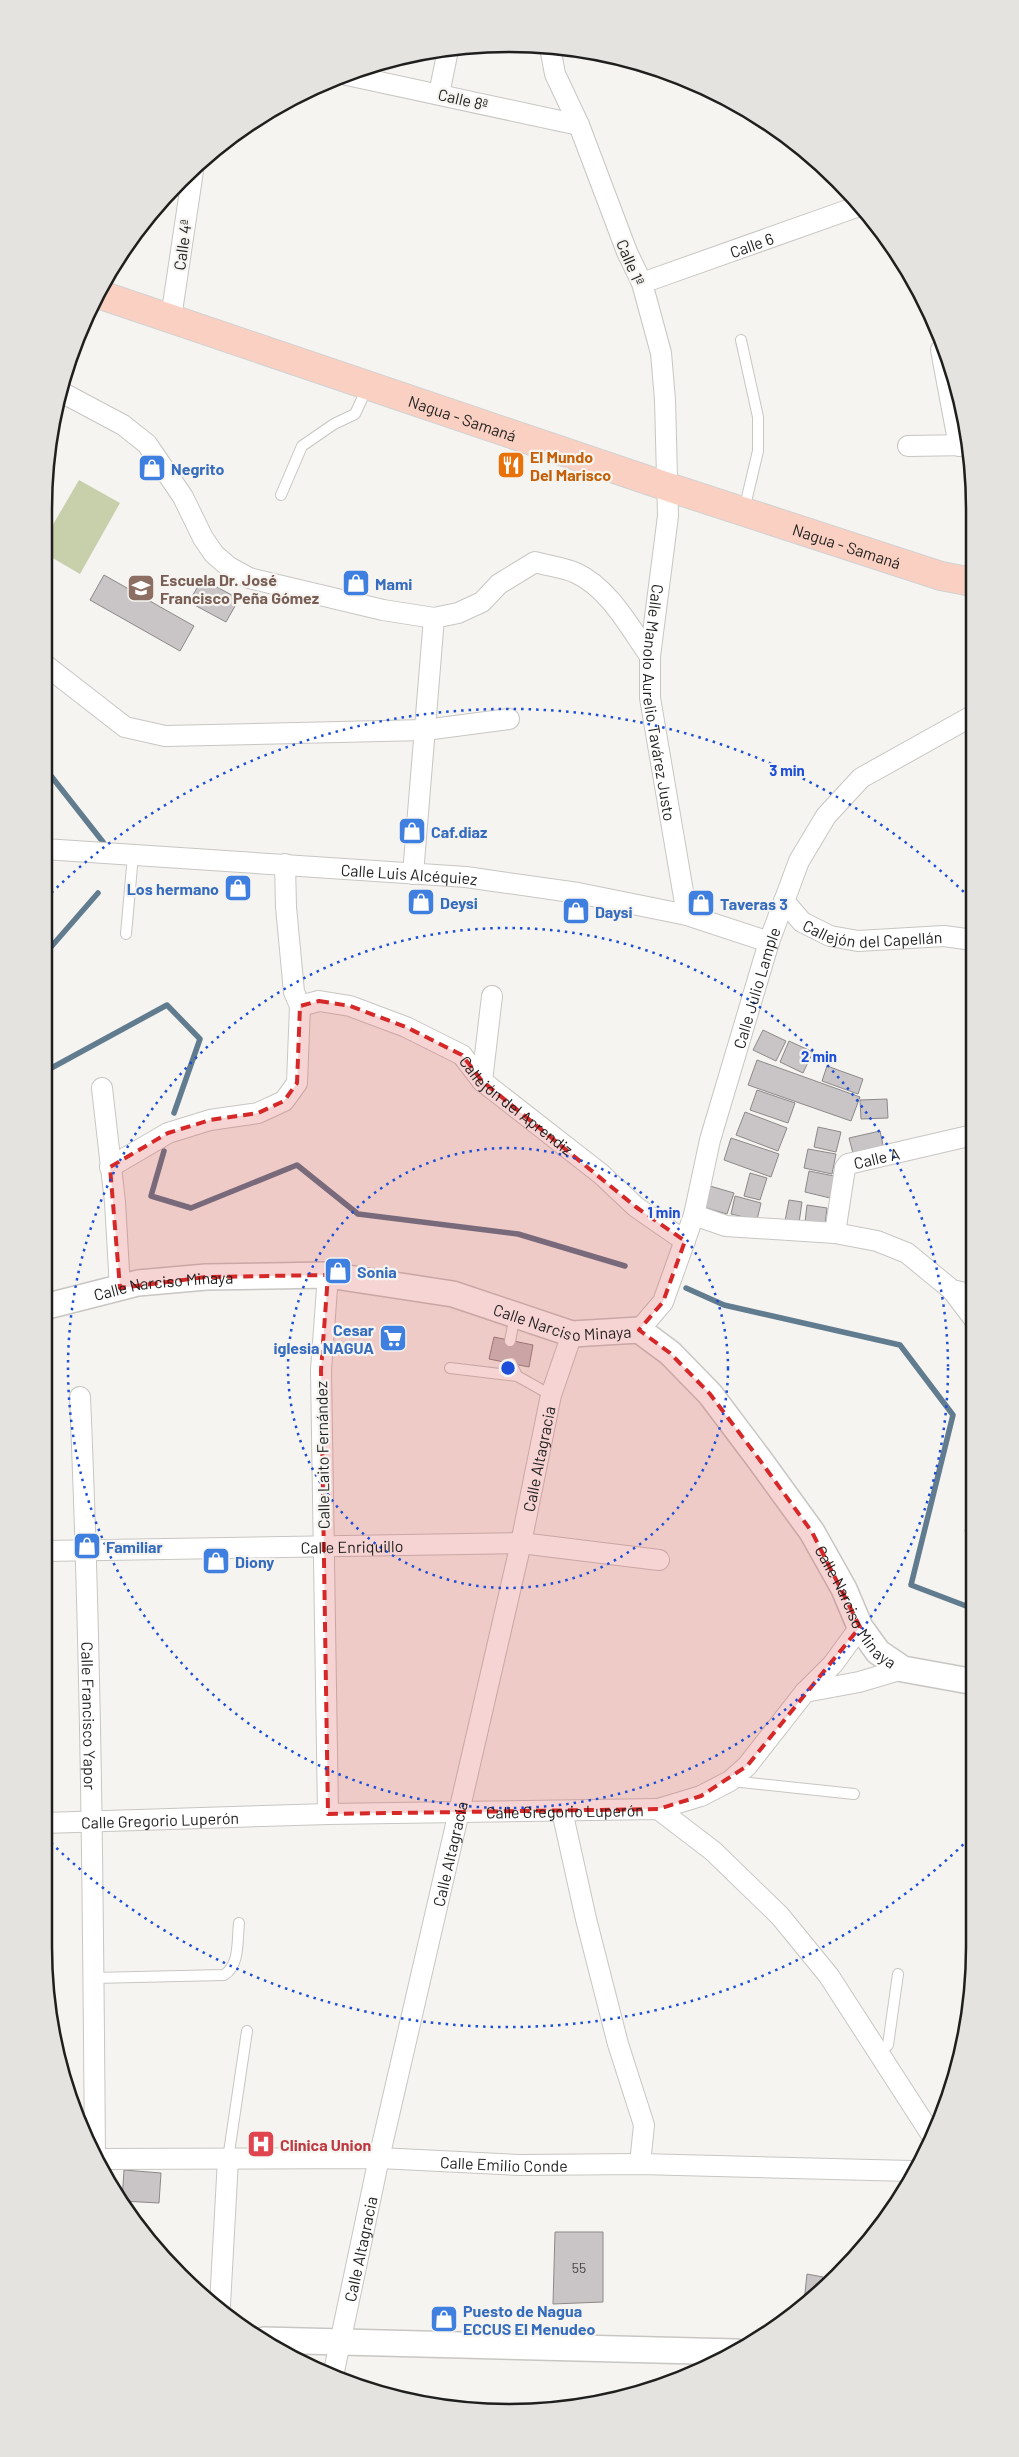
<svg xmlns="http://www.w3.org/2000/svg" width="1019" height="2457" font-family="Barlow,sans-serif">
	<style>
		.green { fill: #c8cfab }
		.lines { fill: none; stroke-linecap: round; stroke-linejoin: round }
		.stream { stroke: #617b8f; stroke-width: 5.5 }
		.building { fill: #c9c5c6; stroke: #8d898a }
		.service-casing { stroke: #c7c6c3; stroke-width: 12 }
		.minor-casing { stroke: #c7c6c3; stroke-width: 22 }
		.tertiary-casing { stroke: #c7c6c3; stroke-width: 28 }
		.primary-casing { stroke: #d2d2d2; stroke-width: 30 }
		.service { stroke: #fff; stroke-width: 10 }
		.minor { stroke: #fff; stroke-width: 20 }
		.tertiary { stroke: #fff; stroke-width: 25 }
		.primary { stroke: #fad0c2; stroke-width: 28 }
		.marked { fill: #d62828; fill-opacity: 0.2; stroke: #d62828; stroke-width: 4; stroke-dasharray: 10 6; stroke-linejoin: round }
		.ring { fill: none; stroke: #1d4ed8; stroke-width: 2.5; stroke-dasharray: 2.5 5 }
		.labels { text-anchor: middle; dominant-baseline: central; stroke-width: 4.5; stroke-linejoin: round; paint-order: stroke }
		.number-label { font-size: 14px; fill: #4a4848 }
		.street-label { font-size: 16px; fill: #1f1f1e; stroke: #f5f4f0 }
		.food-label { font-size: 16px; font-weight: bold; fill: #c56008; stroke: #f5f4f0; text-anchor: start }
		.shop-label { font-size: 16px; font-weight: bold; fill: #366cbe; stroke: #f5f4f0; text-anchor: start }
		.education-label { font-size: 16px; font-weight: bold; fill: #785e54; stroke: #f5f4f0; text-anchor: start }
		.health-label { font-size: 16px; font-weight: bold; fill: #be3a42; stroke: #f5f4f0; text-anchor: start }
		.rim { fill: none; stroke: #1f1f1e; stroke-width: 2.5 }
		.centre { fill: #1d4ed8; stroke: #f5f4f0; stroke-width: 2.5 }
		.ring-label { font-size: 15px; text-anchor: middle; font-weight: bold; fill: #1d4ed8; stroke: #f5f4f0; stroke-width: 4.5; stroke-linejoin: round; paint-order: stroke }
	</style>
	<rect width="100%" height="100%" fill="#f5f4f0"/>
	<!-- green -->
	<path class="green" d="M79,480L120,503L80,574L44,553V540Z
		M974,1514V1537L964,1531Z"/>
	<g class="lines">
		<!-- stream -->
		<path class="stream" d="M44,767L103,842
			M44,955L98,893
			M44,1072L167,1005L200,1039L174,1113
			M164,1151L151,1196L191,1208L297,1165L358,1214L518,1234L625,1266
			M686,1288L724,1305L900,1345L953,1415L911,1585L974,1609"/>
	</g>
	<!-- building -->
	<path class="building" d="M104,575L194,626L180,651L90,600Z
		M202,579L239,599L226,622L189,602Z
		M763,1030L786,1041L776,1061L753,1050Z
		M789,1041L813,1052L803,1073L780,1062Z
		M757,1060L860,1097L851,1121L748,1085Z
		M827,1066L863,1079L858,1094L822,1081Z
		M757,1090L795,1103L788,1123L750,1110Z
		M887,1099L888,1118L861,1119L860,1100Z
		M745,1112L787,1128L778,1151L736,1135Z
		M818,1127L841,1132L836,1152L814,1147Z
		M880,1131L884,1150L854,1157L849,1138Z
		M731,1138L779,1154L771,1177L724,1160Z
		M808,1149L836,1154L832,1174L804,1168Z
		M809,1171L834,1176L830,1198L805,1192Z
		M750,1173L767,1178L760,1200L744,1196Z
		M710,1186L734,1193L727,1214L703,1207Z
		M735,1196L761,1203L757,1220L731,1214Z
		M789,1200L802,1202L799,1223L785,1221Z
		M807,1205L827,1208L825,1224L805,1222Z
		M494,1337L533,1345L529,1367L489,1359Z
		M124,2170L161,2173L159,2203L122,2201Z
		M555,2232H603V2302L553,2304Z
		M807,2274L823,2277V2283L804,2302Z"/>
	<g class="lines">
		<!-- service casing -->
		<g class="service-casing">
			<path id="service" d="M741,340L758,417V451L744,510
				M281,495L302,446L334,424L355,414L368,386
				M126,934L133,855
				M510,1341L515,1315
				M511,1363L517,1376L551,1395
				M450,1368L517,1376
				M731,1781L854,1794
				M93,1978L224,1975C240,1965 237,1941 239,1923
				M879,2052L888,2045L898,1974
				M228,2159L247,2031"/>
		</g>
		<!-- minor casing -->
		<g class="minor-casing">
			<g id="minor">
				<path id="s1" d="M550,47L555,74L579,125L627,252L642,283L661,353L665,400L668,516L650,656V698L687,915"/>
				<path d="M347,75L579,125"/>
				<path d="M439,94L448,50"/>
				<path id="s2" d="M642,283L862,205"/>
				<path d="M171,318L193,171"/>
				<path d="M941,350L959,446"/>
				<path d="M63,393L123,425L147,444L183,497L203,538L214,554L229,567L249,578L383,610L434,618L458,613L482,602L499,584L535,562C548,566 563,567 576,573C609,588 630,628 650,656"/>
				<path d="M908,446L970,445"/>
				<path d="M44,664L125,727L165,736L425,730L509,719"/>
				<path id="s3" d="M44,849L466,877L578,893L687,915L769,942"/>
				<path d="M413,874L434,618"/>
				<path id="s4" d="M784,901L802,922L830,936L858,941L944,936L973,940"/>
				<path id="s5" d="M300,1006L319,1001L350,1006L406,1027L462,1055L482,1081L601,1174L636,1207L685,1241"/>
				<path d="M482,1081L492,996"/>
				<path d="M102,1088L115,1202L120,1288"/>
				<path d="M110,1167L168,1133L210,1120L258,1113L284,1101L297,1083L300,1006L294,992L286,907L285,864"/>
				<path d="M694,1215L726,1226L835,1233L877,1241L907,1253L952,1290L973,1295"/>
				<path id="s6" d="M835,1233L845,1168L848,1164L973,1135"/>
				<path d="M952,1290L974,1319"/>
				<path id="s7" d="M639,1330L663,1302L694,1215L710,1140L769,942L799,861L826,816L861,778L972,716"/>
				<path id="s8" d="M80,1397C91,1650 93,1903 95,2156"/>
				<path id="s9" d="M44,1551L521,1543L659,1560"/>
				<path d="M805,1692L859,1682L903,1669"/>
				<path d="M658,1809L701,1796L730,1781L747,1766L805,1692L833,1664L860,1627"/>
				<path d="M562,1811L586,1919L618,2044L644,2125L640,2164"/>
				<path d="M328,1814L321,1370L328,1275"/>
				<path id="s10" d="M44,1823L328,1814L658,1809L713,1851L780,1916L829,1976L931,2134"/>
				<path id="s11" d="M96,2159L379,2158L520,2165L640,2164L911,2171"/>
				<path d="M220,2305L228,2159"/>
				<path id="s12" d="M333,2376L379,2158L521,1543L551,1395L572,1334"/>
			</g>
		</g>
		<!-- tertiary casing -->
		<g class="tertiary-casing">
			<g id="tertiary">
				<path id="s13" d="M44,1307L138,1283L206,1277L328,1275L453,1294L572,1334L639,1330L670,1353L710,1394L759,1459L812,1532L844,1589L860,1627L878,1652L903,1669L975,1682"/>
				<path d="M264,2340L736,2352"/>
			</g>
		</g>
		<!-- primary casing -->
		<g class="primary-casing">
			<g id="primary">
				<path id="s14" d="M98,294L668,487L941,576L972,582"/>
			</g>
		</g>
		<!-- service -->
		<use href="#service" class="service"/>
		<!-- minor -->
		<use href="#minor" class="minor"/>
		<!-- tertiary -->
		<use href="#tertiary" class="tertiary"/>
		<!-- primary -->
		<use href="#primary" class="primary"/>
	</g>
	<!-- marked area -->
	<path class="marked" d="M319,1001L350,1006L406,1027L462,1055L482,1081L636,1207L685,1241L663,1302L639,1330L670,1353L710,1394L759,1459L812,1532L860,1627L747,1766L701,1796L658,1809L328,1814L321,1370L328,1275L206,1277L120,1288L110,1167L168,1133L210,1120L258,1113L284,1101L297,1083L300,1006Z"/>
	<!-- distance rings -->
	<g class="ring">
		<circle cx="508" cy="1368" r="220"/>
		<circle cx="508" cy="1368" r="440"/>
		<path d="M974 1834A659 659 0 0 1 46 1838M46 898A659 659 0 0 1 970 898"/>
	</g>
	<!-- icons -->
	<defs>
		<g id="restaurant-square" transform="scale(1.4375)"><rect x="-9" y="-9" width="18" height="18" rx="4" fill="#e8710a" stroke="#f5f4f0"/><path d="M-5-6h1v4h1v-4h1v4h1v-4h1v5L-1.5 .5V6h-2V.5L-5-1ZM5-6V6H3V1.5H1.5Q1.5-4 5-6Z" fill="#fff"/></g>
		<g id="shop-square" transform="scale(1.4375)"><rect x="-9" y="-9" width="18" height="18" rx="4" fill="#3f7fe0" stroke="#f5f4f0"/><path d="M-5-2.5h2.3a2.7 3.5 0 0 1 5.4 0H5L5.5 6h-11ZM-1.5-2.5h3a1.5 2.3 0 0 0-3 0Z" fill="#fff"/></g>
		<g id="school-square" transform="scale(1.4375)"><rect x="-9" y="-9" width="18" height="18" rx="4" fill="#8d6e63" stroke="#f5f4f0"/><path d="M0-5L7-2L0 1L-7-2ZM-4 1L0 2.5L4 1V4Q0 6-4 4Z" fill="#fff"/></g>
		<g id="supermarket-square" transform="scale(1.4375)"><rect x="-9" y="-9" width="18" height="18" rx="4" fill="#3f7fe0" stroke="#f5f4f0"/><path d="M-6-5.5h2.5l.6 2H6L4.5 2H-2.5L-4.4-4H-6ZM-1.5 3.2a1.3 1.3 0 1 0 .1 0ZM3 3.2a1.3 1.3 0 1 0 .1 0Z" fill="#fff"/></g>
		<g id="hospital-square" transform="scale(1.4375)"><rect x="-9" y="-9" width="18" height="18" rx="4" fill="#e0444e" stroke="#f5f4f0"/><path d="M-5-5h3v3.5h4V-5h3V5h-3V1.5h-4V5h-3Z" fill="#fff"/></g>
	</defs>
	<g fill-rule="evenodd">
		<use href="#restaurant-square" x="511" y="465"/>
		<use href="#shop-square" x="152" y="468"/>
		<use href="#shop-square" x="356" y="583"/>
		<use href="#school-square" x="141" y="588"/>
		<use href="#shop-square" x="412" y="831"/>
		<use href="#shop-square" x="238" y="888"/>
		<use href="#shop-square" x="421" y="902"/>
		<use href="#shop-square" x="701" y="903"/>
		<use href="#shop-square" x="576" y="911"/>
		<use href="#shop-square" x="338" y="1271"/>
		<use href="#supermarket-square" x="393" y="1338"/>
		<use href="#shop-square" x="87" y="1546"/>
		<use href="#shop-square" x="216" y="1561"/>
		<use href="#hospital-square" x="261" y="2144"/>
		<use href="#shop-square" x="444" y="2319"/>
	</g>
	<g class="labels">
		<!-- number labels -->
		<g class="number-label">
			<text x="579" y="2267">55</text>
		</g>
		<!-- street labels -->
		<g class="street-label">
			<text transform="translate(463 99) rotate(13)">Calle 8ª</text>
			<text stroke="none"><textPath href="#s2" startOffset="116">Calle 6</textPath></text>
			<text transform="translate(182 245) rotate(-82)">Calle 4ª</text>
			<text transform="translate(631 262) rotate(67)">Calle 1ª</text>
			<text stroke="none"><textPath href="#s14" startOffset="385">Nagua - Samaná</textPath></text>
			<text stroke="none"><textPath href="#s14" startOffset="790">Nagua - Samaná</textPath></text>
			<text stroke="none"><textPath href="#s1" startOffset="678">Calle Manolo Aurelio Tavárez Justo</textPath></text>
			<text stroke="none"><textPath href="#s3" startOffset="366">Calle Luis Alcéquiez</textPath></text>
			<text stroke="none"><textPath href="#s4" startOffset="101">Callejón del Capellán</textPath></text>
			<text stroke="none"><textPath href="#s7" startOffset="365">Calle Julio Lample</textPath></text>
			<text stroke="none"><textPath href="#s5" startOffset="248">Callejón del Aprendiz</textPath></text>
			<text stroke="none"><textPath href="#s6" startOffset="100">Calle A</textPath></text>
			<text stroke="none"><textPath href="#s13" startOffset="122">Calle Narciso Minaya</textPath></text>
			<text stroke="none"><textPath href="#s13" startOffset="528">Calle Narciso Minaya</textPath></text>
			<text transform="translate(322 1455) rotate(-91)">Calle Laito Fernández</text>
			<text stroke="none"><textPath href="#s12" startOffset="940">Calle Altagracia</textPath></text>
			<text stroke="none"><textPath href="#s9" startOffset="308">Calle Enriquillo</textPath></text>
			<text stroke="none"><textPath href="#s13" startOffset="961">Calle Narciso Minaya</textPath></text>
			<text stroke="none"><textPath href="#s8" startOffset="319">Calle Francisco Yapor</textPath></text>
			<text stroke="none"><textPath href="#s10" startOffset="521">Calle Gregorio Luperón</textPath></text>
			<text stroke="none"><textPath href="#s10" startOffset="116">Calle Gregorio Luperón</textPath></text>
			<text stroke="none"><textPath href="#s12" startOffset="535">Calle Altagracia</textPath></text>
			<text stroke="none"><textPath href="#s11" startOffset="408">Calle Emilio Conde</textPath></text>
			<text stroke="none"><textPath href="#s12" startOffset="130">Calle Altagracia</textPath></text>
		</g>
		<!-- food labels -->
		<g class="food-label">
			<text x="530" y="456">El Mundo<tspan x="530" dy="18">Del Marisco</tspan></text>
		</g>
		<!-- shop labels -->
		<g class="shop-label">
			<text x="171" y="468">Negrito</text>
			<text x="375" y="583">Mami</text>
			<text x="431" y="831">Caf.diaz</text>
			<text x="219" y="888" text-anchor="end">Los hermano</text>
			<text x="440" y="902">Deysi</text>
			<text x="720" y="903">Taveras 3</text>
			<text x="595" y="911">Daysi</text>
			<text x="357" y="1271">Sonia</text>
			<text x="374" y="1329" text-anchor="end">Cesar<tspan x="374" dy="18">iglesia NAGUA</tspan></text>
			<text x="106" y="1546">Familiar</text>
			<text x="235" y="1561">Diony</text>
			<text x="463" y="2310">Puesto de Nagua<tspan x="463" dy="18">ECCUS El Menudeo</tspan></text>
		</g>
		<!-- education labels -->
		<g class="education-label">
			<text x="160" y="579">Escuela Dr. José<tspan x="160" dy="18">Francisco Peña Gómez</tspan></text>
		</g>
		<!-- health labels -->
		<g class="health-label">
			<text x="280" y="2144">Clinica Union</text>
		</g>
	</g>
	<!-- crop -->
	<path d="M0 0H1019V2457H0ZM509 52H509A457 457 0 0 1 966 509V1947A457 457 0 0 1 509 2404H509A457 457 0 0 1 52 1947V509A457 457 0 0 1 509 52Z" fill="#e4e3df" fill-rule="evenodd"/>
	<path class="rim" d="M509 52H509A457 457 0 0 1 966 509V1947A457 457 0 0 1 509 2404H509A457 457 0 0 1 52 1947V509A457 457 0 0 1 509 52Z"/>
	<circle cx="508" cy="1368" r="8" class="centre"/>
	<g class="ring-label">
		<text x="787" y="776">3 min</text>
		<text x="819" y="1062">2 min</text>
		<text x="664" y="1218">1 min</text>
	</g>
</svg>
